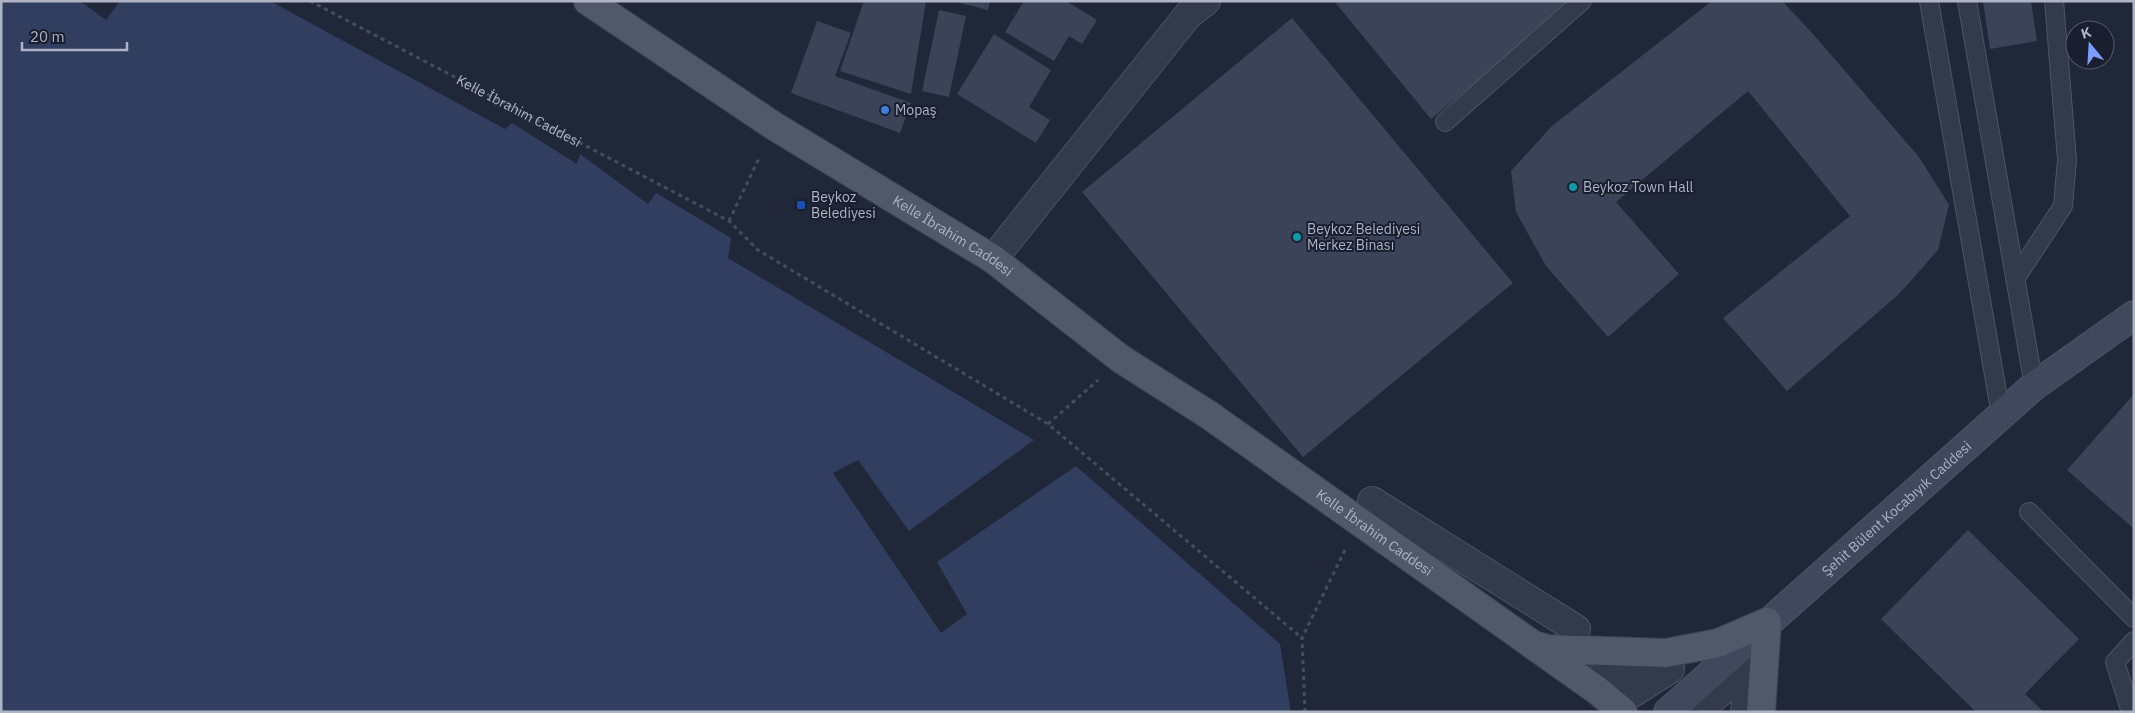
<svg xmlns="http://www.w3.org/2000/svg" width="2135" height="713" viewBox="0 0 2135 713" font-family="'IBM Plex Sans',sans-serif">
	<style>
		.water { fill: #313e5f }
		.building { fill: #3b4359 }
		.lines { fill: none; stroke-linecap: round; stroke-linejoin: round }
		.lane-casing { stroke: #4e5464; stroke-width: 20 }
		.street-casing { stroke: #4e5464; stroke-width: 30 }
		.secondary-casing { stroke: #4e5464; stroke-width: 30 }
		.primary-casing { stroke: #3d4353; stroke-width: 30 }
		.path { stroke: #3f5157; stroke-width: 3; stroke-dasharray: 4 4; stroke-linecap: butt }
		.lane { stroke: #333a49; stroke-width: 18 }
		.street { stroke: #333a49; stroke-width: 28 }
		.secondary { stroke: #41485d; stroke-width: 28 }
		.primary { stroke: #51586a; stroke-width: 28 }
		.shop-dot { fill: #3f7fe0; stroke: #191f2e; stroke-width: 2 }
		.culture-dot { fill: #0f9aa8; stroke: #191f2e; stroke-width: 2 }
		.transit-dot { fill: #1a4fb4; stroke: #191f2e; stroke-width: 2 }
		.labels { text-anchor: middle; dominant-baseline: central; stroke-width: 4; stroke-linejoin: round; paint-order: stroke }
		.poi-label { font-size: 14px; fill: #aeb4c6; stroke: #191f2e; text-anchor: start }
		.street-label { font-size: 14px; fill: #aeb4c6; stroke: #191f2e }
	</style>
	<rect width="100%" height="100%" fill="#202739"/>
	<path class="water" d="M1,1h79l26,19 14,-19h150l235,128 7,-6 65,41 3,-10 68,50 8,-11 75,45 -3,20 306,182 -125,91 -51,-71 -25,13 108,160 26,-19 -30,-52 139,-96 204,178 11,68h-1290z"/>
	<path class="building" d="M864,1h62l-15,93 -71,-23z
		M952,1h38l-2,9z
		M1024,1h42l31,19 -15,24 -13,-8 -15,25 -49,-29z
		M1334,1h241l-144,118z
		M1712,1l71,1 31,33 105,122 30,48 -11,45 -39,44 -112,97 -64,-73 127,-102 -102,-125 -132,111 63,72 -71,63 -62,-71 -30,-54 -5,-41 41,-45z
		M1983,1h48l6,40 -47,8z
		M939,10l27,6 -17,81 -27,-6z
		M1292,18l221,265 -210,174 -221,-265z
		M817,21l34,12 -16,43 76,27 -11,30 -109,-40z
		M994,34l57,36 -22,37 21,13 -14,23 -79,-49z
		M2134,394v135l-67,-59z
		M1968,530l111,109 -54,55 19,18h-68l-95,-93z"/>
	<g class="lines">
		<defs>
			<path id="lane" d="M1929,1l72,414
				M1967,1l67,385
				M1445,122l137,-121
				M2015,279l48,-73 4,-46 -13,-159
				M2029,512l105,106
				M2131,712l-16,-50 19,-21"/>
			<path id="street" d="M993,259l195,-244 18,-14
				M1372,501l204,128
				M1670,669l-44,28 -23,-22z
				M1696,712l54,-44 -5,44"/>
			<g id="secondary">
				<path id="s2" d="M1668,712l366,-326 100,-71"/>
			</g>
			<g id="primary">
				<path id="s3" d="M588,1l186,125 219,133 128,100 88,56 389,276 25,21"/>
				<path d="M1537,646l11,3 118,4 52,-10 49,-21 -6,90"/>
			</g>
		</defs>
		<use href="#lane" class="lane-casing"/>
		<use href="#street" class="street-casing"/>
		<use href="#secondary" class="secondary-casing"/>
		<use href="#primary" class="primary-casing"/>
		<g class="path">
			<path id="s1" d="M310,1l419,220 29,29 290,174 254,214"/>
			<path d="M729,221l31,-65"/>
			<path d="M1048,424l50,-44"/>
			<path d="M1305,712l-3,-74 43,-88"/>
		</g>
		<use href="#lane" class="lane"/>
		<use href="#street" class="street"/>
		<use href="#secondary" class="secondary"/>
		<use href="#primary" class="primary"/>
	</g>
	<circle class="shop-dot" cx="885" cy="110" r="5"/>
	<g class="culture-dot">
		<circle cx="1573" cy="187" r="5"/>
		<circle cx="1297" cy="237" r="5"/>
	</g>
	<rect class="transit-dot" x="796" y="200" width="10" height="10" rx="2.5"/>
	<g class="labels">
		<g class="poi-label">
			<text x="895" y="110">Mopaş</text>
			<text x="1583" y="187">Beykoz Town Hall</text>
			<text x="811" y="197">Beykoz<tspan x="811" dy="16">Belediyesi</tspan></text>
			<text x="1307" y="229">Beykoz Belediyesi<tspan x="1307" dy="16">Merkez Binası</tspan></text>
		</g>
		<g class="street-label">
			<text stroke="none"><textPath href="#s1" startOffset="236">Kelle İbrahim Caddesi</textPath></text>
			<text stroke="none"><textPath href="#s3" startOffset="434">Kelle İbrahim Caddesi</textPath></text>
			<text stroke="none"><textPath href="#s2" startOffset="306">Şehit Bülent Kocabıyık Caddesi</textPath></text>
			<text stroke="none"><textPath href="#s3" startOffset="950">Kelle İbrahim Caddesi</textPath></text>
		</g>
	</g>
	<rect width="2135" height="713" fill="none" stroke="#aeb4c6" stroke-width="5"/>
	<g transform="translate(2090 45) rotate(342)"><circle r="24" fill="#191f2e" stroke="#555b6b"/>
	<path d="M0-4L9 19L0 12L-9 19Z" fill="#7c9dfc"/>
	<text y="-8" font-size="14" font-weight="bold" text-anchor="middle" fill="#aeb4c6">K</text>
	</g>
	<path d="M22 42v8h105v-8" fill="none" stroke="#aeb4c6" stroke-width="2.5"/>
	<text x="30" y="42" font-size="15" fill="#aeb4c6" stroke="#191f2e" stroke-width="4" paint-order="stroke">20 m</text>
</svg>
